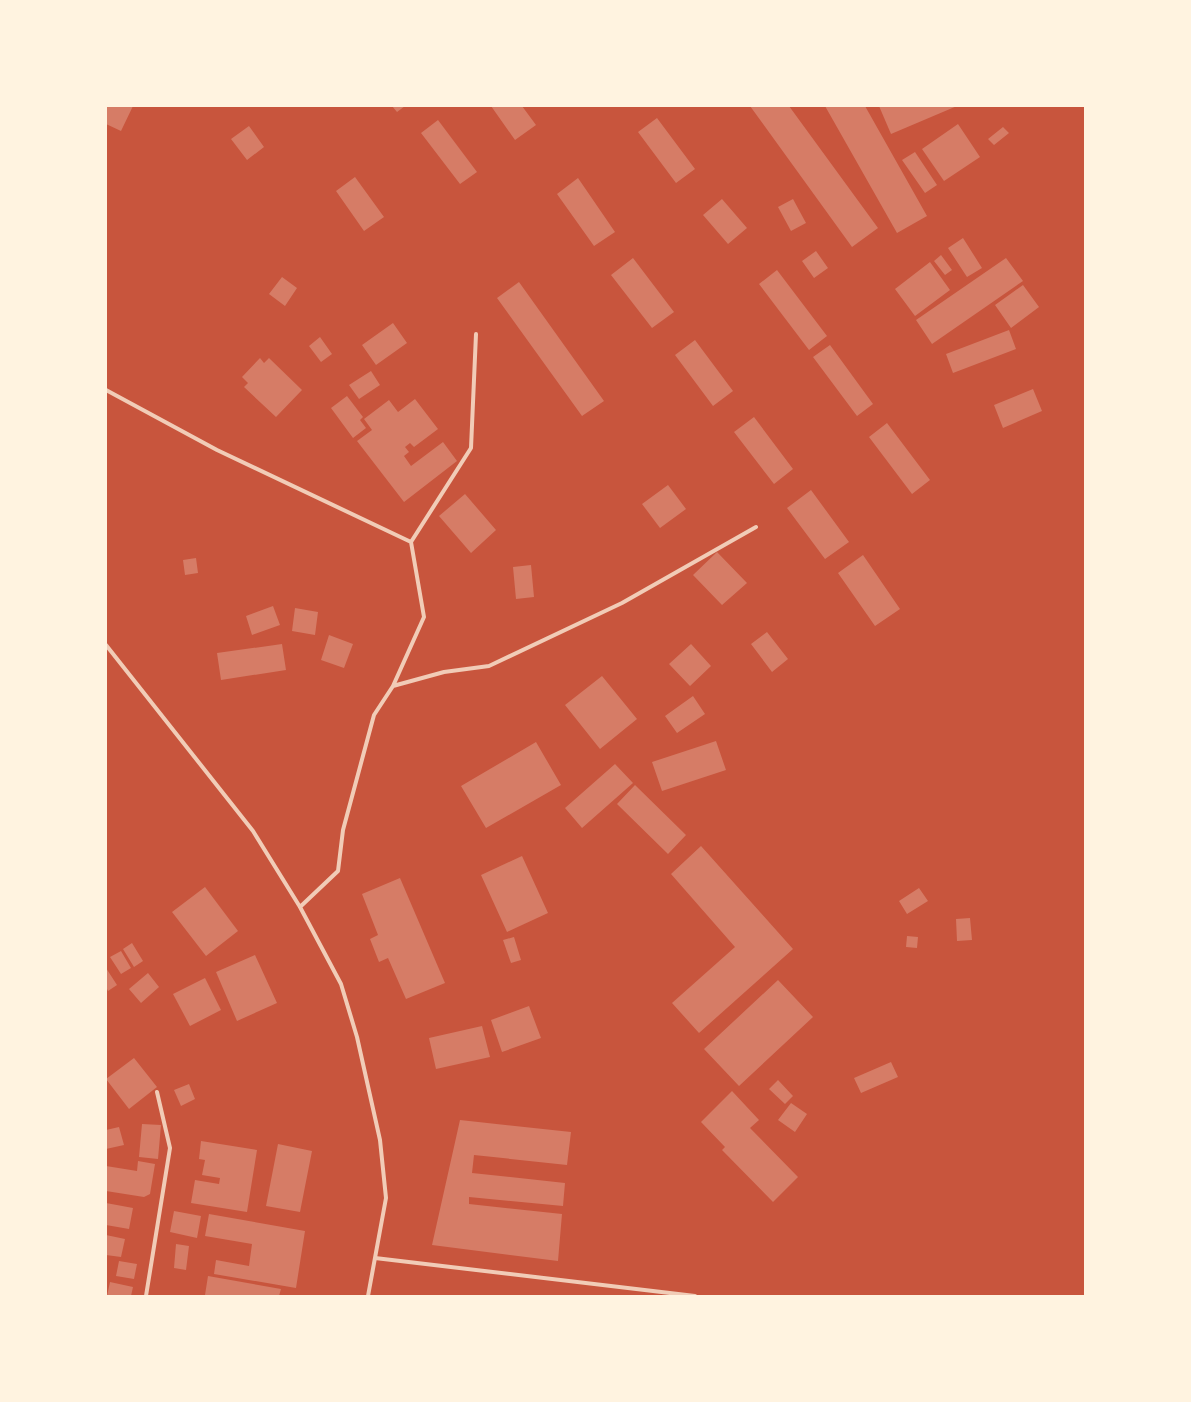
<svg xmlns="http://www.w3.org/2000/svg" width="1191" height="1402" viewBox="0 0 1191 1402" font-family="'Work Sans',sans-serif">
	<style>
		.building { fill: #d67c66 }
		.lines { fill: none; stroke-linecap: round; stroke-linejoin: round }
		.minor { stroke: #f1ccb7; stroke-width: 4 }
	</style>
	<rect width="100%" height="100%" fill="#c8553d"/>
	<path class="building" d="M106,106h27l-12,25 -15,-7z
		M392,106h13l-8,6z
		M491,106h31l14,19 -21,15z
		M750,106h39l89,122 -26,19z
		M825,106h40l62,110 -30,17z
		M879,106h78l-66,28z
		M657,118l38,51 -19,14 -38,-51z
		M438,120l39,52 -17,12 -39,-51z
		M958,124l22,33 -36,24 -22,-32z
		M249,126l15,21 -17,13 -16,-21z
		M1003,127l6,6 -15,12 -6,-6z
		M915,152l22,33 -12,8 -23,-33z
		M355,177l29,40 -20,14 -28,-40z
		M578,178l37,54 -21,14 -37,-52z
		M722,199l25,29 -19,16 -25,-29z
		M793,199l13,24 -15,8 -13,-24z
		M963,238l19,30 -15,9 -19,-29z
		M816,251l12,17 -14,10 -12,-17z
		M941,255l11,15 -7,5 -11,-14z
		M633,258l41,54 -22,16 -41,-53z
		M1006,258l17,23 -91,63 -16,-24z
		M930,262l20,28 -35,26 -20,-27z
		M777,270l50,66 -18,14 -50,-66z
		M282,277l15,11 -12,18 -16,-12z
		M519,282l85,119 -22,15 -85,-118z
		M1023,285l16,22 -28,21 -16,-23z
		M393,323l14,20 -31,22 -14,-20z
		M1009,330l7,19 -63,24 -7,-19z
		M320,337l12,17 -11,8 -12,-16z
		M695,340l38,51 -20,15 -38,-51z
		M830,345l43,59 -16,12 -44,-59z
		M260,358l4,5 5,-5 33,32 -26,27 -32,-30 4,-4 -6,-6z
		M371,371l9,14 -21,14 -10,-14z
		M1033,389l9,22 -39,17 -9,-23z
		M347,396l16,21 -3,3 6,8 -13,10 -22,-30z
		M415,399l23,30 -24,18 -4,-4 -5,4 4,5 -5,4 7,10 32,-24 14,19 -53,41 -47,-61 15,-11 -8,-11 25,-19 9,12z
		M754,417l39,52 -19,15 -40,-52z
		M887,423l43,57 -18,14 -43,-57z
		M668,485l18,24 -26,19 -18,-24z
		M811,490l38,52 -24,17 -38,-51z
		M465,494l31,36 -25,23 -32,-37z
		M717,552l30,31 -25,22 -29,-30z
		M863,555l37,54 -25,17 -37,-53z
		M196,558l2,15 -13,2 -2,-15z
		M531,565l3,32 -18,2 -3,-32z
		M273,606l7,19 -28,10 -6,-19z
		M295,608l23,4 -3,23 -23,-4z
		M767,632l21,27 -16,13 -21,-28z
		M329,635l24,9 -9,24 -23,-8z
		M282,644l4,26 -65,10 -4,-27z
		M691,644l20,22 -21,20 -21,-22z
		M602,676l35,43 -37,30 -35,-44z
		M693,696l12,18 -28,19 -12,-17z
		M716,741l10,29 -64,21 -10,-29z
		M536,742l25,43 -75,43 -25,-42z
		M615,764l18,19 -51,45 -17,-20z
		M635,785l51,50 -18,19 -51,-50z
		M701,846l92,103 -94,84 -27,-30 63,-56 -64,-73z
		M522,856l26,57 -41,19 -26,-57z
		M400,878l45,105 -39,16 -18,-41 -9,4 -9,-23 8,-4 -16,-41z
		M205,887l33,44 -32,25 -34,-44z
		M919,888l9,13 -21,13 -8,-13z
		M970,918l2,22 -15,1 -1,-22z
		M907,936l11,1 -1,11 -11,-1z
		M514,937l7,23 -10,3 -8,-23z
		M132,943l11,18 -9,6 -11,-18z
		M121,951l10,17 -10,6 -11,-17z
		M255,955l22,48 -40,18 -21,-49z
		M106,968l11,17 -9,6 -2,-4z
		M148,973l11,14 -18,16 -12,-14z
		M205,978l16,32 -31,16 -17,-32z
		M778,980l35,37 -74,69 -35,-37z
		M529,1006l12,32 -39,14 -11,-32z
		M482,1026l8,31 -54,12 -7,-31z
		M134,1058l23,29 -28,22 -23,-30z
		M891,1062l7,15 -37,16 -7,-15z
		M778,1080l15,16 -8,8 -16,-15z
		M189,1084l6,15 -14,7 -7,-16z
		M732,1091l27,29 -9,8 48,49 -25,25 -51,-52 3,-3 -24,-25z
		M791,1103l16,11 -12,18 -17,-12z
		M460,1120l111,12 -4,33 -93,-10 -2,18 93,10 -2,23 -94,-9v7l93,10 -4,47 -126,-16z
		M142,1124l19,1 -3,34 -19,-2z
		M119,1127l5,18 -18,4v-19z
		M201,1141l56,9 -10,62 -56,-9 4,-23 24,4 1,-6 -18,-3 3,-15 -6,-1z
		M278,1144l34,7 -12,61 -34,-6z
		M138,1161l17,3 -5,30 -6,3 -38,-6v-25l31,5z
		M106,1203l27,5 -4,21 -23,-4z
		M174,1211l27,5 -4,22 -27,-6z
		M209,1214l96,17 -9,57 -82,-14 2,-14 33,6 3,-22 -47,-8z
		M106,1235l19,4 -4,18 -15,-2z
		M176,1244l13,2 -3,24 -12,-2z
		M119,1261l18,3 -3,15 -18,-3z
		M208,1276l73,13 -2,7h-66l-8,-1z
		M110,1282l23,5 -2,9h-24z"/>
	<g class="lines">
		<path class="minor" d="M106,390l111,60 194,92
			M106,645l147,186 47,76 41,77 16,53 23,103 6,58 -18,98
			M393,686l31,-69 -13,-75 60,-94 5,-114
			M300,907l38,-36 5,-41 31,-115 19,-29 51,-14 45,-6 133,-63 134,-76
			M375,1258l320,38
			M146,1296l24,-148 -13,-56"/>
	</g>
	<rect width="1191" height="1402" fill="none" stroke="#fff3e0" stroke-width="214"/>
</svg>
